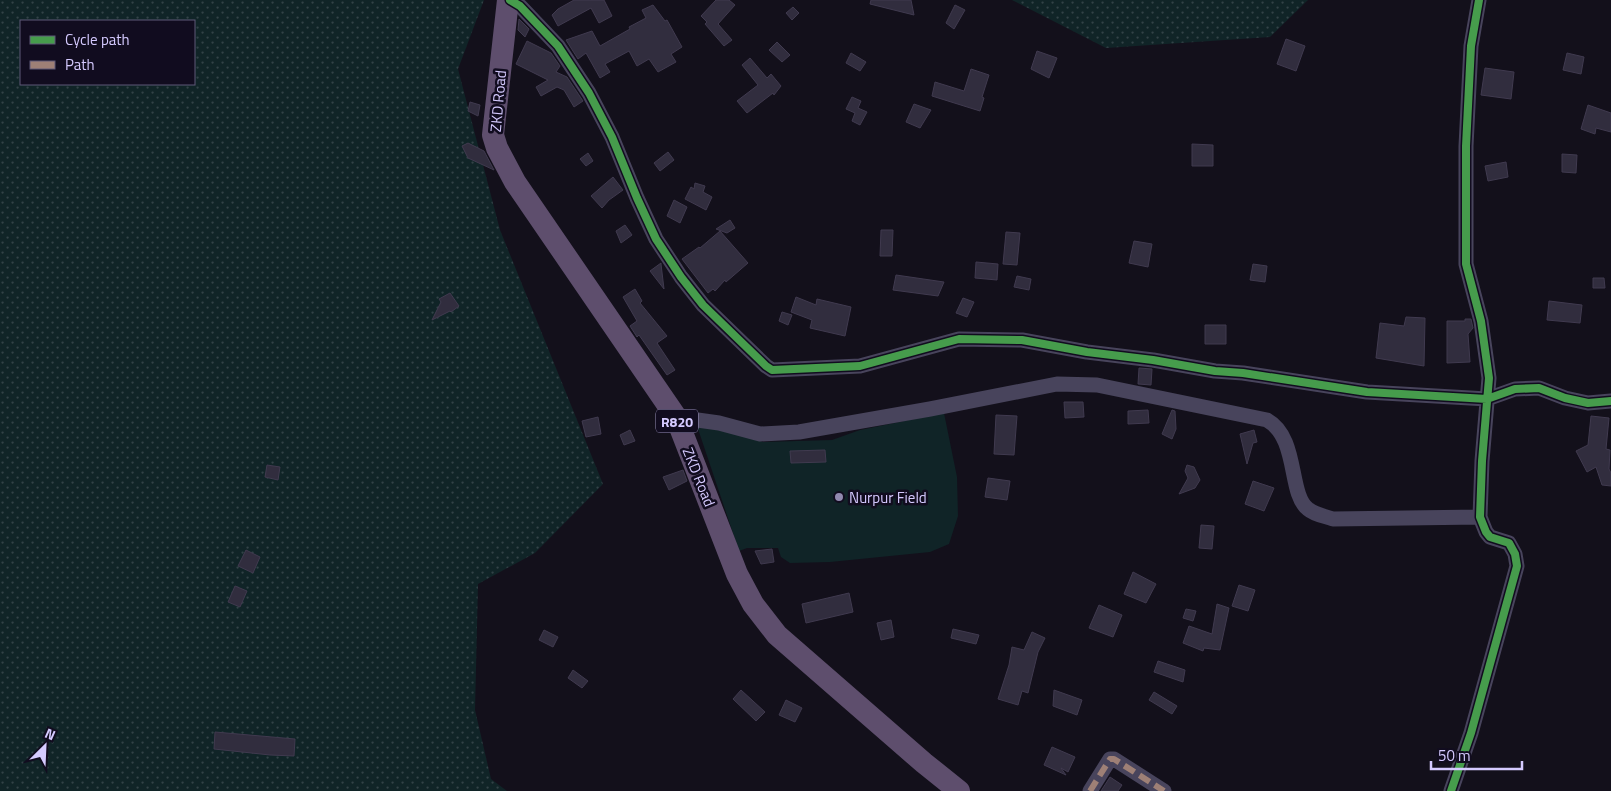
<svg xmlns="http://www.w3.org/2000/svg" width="1611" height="791" viewBox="0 0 1611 791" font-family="'Titillium Web',sans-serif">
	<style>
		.grass { fill: url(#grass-dots); fill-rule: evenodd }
		.pitch { fill: #102427 }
		.building { fill: #312d3e; stroke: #403a4f }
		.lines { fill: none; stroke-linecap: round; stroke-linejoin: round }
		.street { stroke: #48445c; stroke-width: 15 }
		.primary { stroke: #5e4e6d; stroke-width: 22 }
		.quiet { stroke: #9e8076; stroke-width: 6; stroke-dasharray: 12 6; stroke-linecap: butt }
		.cycleway-casing { stroke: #110c1f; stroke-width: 11 }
		.cycleway { stroke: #469c4c; stroke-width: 8 }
		.poi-dot { fill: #9189af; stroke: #110c1f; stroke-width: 2 }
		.labels { text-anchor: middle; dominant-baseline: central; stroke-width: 5; stroke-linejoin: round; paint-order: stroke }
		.shield { fill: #110c1f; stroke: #9a91bc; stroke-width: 1 }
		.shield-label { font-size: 14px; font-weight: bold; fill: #d5caff }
		.street-label { font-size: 15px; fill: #d5caff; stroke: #110c1f }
		.poi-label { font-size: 15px; fill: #d5caff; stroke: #110c1f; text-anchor: start }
	</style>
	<defs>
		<pattern id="grass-dots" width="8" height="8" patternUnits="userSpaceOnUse" patternTransform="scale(1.25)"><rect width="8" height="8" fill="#102427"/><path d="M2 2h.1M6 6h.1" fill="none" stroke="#324247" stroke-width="1.8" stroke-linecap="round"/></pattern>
	</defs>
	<rect width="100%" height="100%" fill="#13101b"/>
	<path class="grass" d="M0,0h484l-26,69 42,161 103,254 -68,69 -57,31 -3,126 16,69 16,12h-507zM21,21h173v63h-173z
		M1012,0h296l-38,37 -164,11z"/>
	<path class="pitch" d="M944,413l13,64 1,39 -9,28 -19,8 -100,10 -40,1 -9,-6 -3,-9h-31l-8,3 -44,-131 68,22 69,-2 28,-10z"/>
	<path class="building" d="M574,0h30l8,16 -13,7 -8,-15 -33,18 -6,-11 6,-6z
		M716,0h13l6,5 -17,19 14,16 -8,6 -19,-22 2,-2 -6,-6z
		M871,0h40l3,15 -44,-11z
		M653,5l12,16 2,-1 15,27 -11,7 5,8 -18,10 -9,-13 -12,7 -8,-15 -24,13 5,8 -10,6 -14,-25 -8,6 -12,-19 26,-9 8,15 30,-17 -1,-2 17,-9 -4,-8z
		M955,5l10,5 -11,19 -8,-6z
		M793,7l6,6 -7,7 -6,-7z
		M519,19l10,10 -4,8 -7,-7z
		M1286,39l19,7 -9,25 -19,-7z
		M527,41l24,12 9,13 -4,6 11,5 16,24 -9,6 -10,-17 -7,-3 -16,9 -5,-9 12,-7 -32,-16z
		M777,42l13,13 -8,7 -13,-12z
		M1037,51l20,7 -8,20 -18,-9z
		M851,53l15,9 -6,9 -14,-8z
		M1567,53l17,4 -3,17 -18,-4z
		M750,58l17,20 4,-4 10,12 -7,9 -1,-2 -26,20 -10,-12 21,-16 -16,-20z
		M1485,68l29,4 -3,27 -30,-4z
		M971,69l18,6 -7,22 2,1 -4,13 -48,-15 3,-14 29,9z
		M852,97l9,4 -3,7 9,4 -7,13 -8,-4 3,-8 -9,-4z
		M470,102l10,3 -2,11 -10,-5z
		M914,104l17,6 -11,18 -14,-6z
		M1588,105l23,8v19l-15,-4 -1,6 -14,-5z
		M468,143l16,8 10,19 -26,-12 -6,-12z
		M1192,144l21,1v21h-21z
		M668,152l6,8 -14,11 -6,-8z
		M588,153l5,8 -7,5 -6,-7z
		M1562,154l15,1 -1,18 -14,-1z
		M1506,162l2,15 -20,4 -3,-15z
		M613,177l10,13 -14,10 -7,8 -11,-12z
		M695,183l10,3 -2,6 9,5 -6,13 -21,-11 6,-12 3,2z
		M674,200l13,7 -7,16 -13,-7z
		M730,220l5,8 -8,5 -11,-4z
		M625,225l7,10 -11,8 -5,-12z
		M881,230h12l-1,26h-12z
		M720,231l28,32 -22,19 -1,-2 -10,11 -2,-2 -5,4 -26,-34 17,-12 1,1z
		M1006,232l14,1 -3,32 -14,-1z
		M1134,241l18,3 -4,23 -19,-4z
		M976,262l22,2 -1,16 -22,-2z
		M661,263v1l3,25 -14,-18z
		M1253,264l14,2 -2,16 -15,-2z
		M896,275l48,7 -6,14 -45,-6z
		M1017,276l14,3 -2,11 -15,-3z
		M1593,278h11l1,10h-12z
		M635,289l7,12 -2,2 27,33 -10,7 18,27 -8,5 -28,-40 -2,2 -7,-11 7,-5 -14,-24z
		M450,293l9,13 -8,6 -1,-1 -18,9 9,-18 -2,-3z
		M796,297l20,8 1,-6 34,8 -6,29 -35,-8 2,-8 -21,-8z
		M963,298l11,4 -7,15 -11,-4z
		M1549,301l33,4 -2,18 -33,-3z
		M782,312l10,3 -4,10 -9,-4z
		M1406,317l19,1 -1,48 -48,-8 4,-35 24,3z
		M1465,319h6l2,9 -5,6 2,28 -23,1v-42h18z
		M1205,325h21v19h-21z
		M1139,368l13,1 -1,16 -13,-1z
		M1064,402h19l1,15 -19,1z
		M1148,410l1,13 -21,1v-13z
		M1172,410l3,1 1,18 -4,10 -10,-5z
		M996,415l21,1 -3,39 -20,-1z
		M1591,416l18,2 -3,31 4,1 -1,19 2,4v13l-9,-1 -6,-18 -9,5 -11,-21 12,-6z
		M598,417l3,17 -15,3 -4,-16z
		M630,430l5,11 -11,4 -4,-10z
		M1254,430l3,12 -4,1 -6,21 -7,-30z
		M825,450l1,12 -35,1 -1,-12z
		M267,465l13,2 -2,13 -13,-3z
		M1187,465l7,2 6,13 -5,8 -16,6 9,-16 -3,-7z
		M683,470l4,11 -18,9 -6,-13z
		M988,478l22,3 -3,19 -22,-3z
		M1253,481l21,7 -10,23 -19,-7z
		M1201,525l13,1 -2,23 -13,-1z
		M772,549l2,13 -13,2 -6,-13z
		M246,550l14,7 -7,16 -15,-7z
		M1133,572l23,12 -10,19 -22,-9z
		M1239,585l16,5 -7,21 -16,-5z
		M235,586l12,5 -7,16 -12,-5z
		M849,593l4,19 -47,11 -4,-19z
		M1217,604l12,4 -9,42 -16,-2 -1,3 -20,-8 6,-17 23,8z
		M1099,605l23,10 -9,22 -24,-9z
		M1186,609l10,2 -3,10 -10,-3z
		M891,620l3,17 -13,3 -4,-17z
		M953,629l26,6 -3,9 -25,-6z
		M544,630l14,7 -5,10 -14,-7z
		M1032,632l13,6 -7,14 -10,41 -6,-2 -4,14 -20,-6 11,-34 3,-18 12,3z
		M1158,661l27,9 -2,12 -29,-10z
		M573,670l15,11 -6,7 -14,-10z
		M741,690l24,22 -9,9 -23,-22z
		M1054,690l28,10 -5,15 -24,-9z
		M1154,692l23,14 -5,8 -23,-14z
		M786,700l16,8 -7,14 -16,-7z
		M215,732l80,7 -1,17 -24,-1 -56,-6z
		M1052,747l23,10 -7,15 -7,-4 5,7 -22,-10z
		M1110,777l12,8 -4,6h-17z"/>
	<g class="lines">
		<path class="street" d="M510,0l10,6 38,40 31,47 23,44 25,61 19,41 25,38 22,28 63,61 6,4 88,-4 99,-27 63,1 65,12 66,8 62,11 28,2 124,19 120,7 28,-10 24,-1 26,10 23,5 23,-2
			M676,417l43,6 41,11 39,-2 131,-23 127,-25 40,1 170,35c32,18 21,74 41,89 7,6 17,7 25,10l147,-2
			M1090,791l20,-32h4l50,32
			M1451,791l20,-58 46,-167 -2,-12 -6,-11 -19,-6 -4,-5 -6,-15 2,-56 7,-83 -8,-57 -15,-57v-118l5,-100 8,-46"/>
		<path class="primary" d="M508,0l-15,135 4,13 18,34 161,235 61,157 16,30 24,31 147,128 35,28"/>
		<path class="quiet" d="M1090,791l20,-32h4l50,32"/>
		<defs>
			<path id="cycleway" d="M510,0l10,6 38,40 31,47 23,44 25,61 19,41 25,38 22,28 63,61 6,4 88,-4 99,-27 63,1 65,12 66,8 62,11 28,2 124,19 120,7 28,-10 24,-1 26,10 23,5 23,-2
				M1451,791l20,-58 46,-167 -2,-12 -6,-11 -19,-6 -4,-5 -6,-15 2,-56 7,-83 -8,-57 -15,-57v-118l5,-100 8,-46"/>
		</defs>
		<use href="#cycleway" class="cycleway-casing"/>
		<use href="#cycleway" class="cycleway"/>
	</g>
	<circle class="poi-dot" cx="839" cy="497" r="5"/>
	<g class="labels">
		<rect class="shield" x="656" y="409.5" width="42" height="23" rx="4"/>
		<g class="shield-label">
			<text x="677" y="421">R820</text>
		</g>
		<g class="street-label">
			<text transform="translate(498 101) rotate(-85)">ZKD Road</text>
			<text transform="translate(699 477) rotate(68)">ZKD Road</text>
		</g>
		<g class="poi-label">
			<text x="849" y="497">Nurpur Field</text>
		</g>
	</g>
	<rect x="20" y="20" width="175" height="65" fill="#110c1f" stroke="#5f5879"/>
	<rect x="30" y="36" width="25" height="8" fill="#469c4c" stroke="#5f5879"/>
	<text x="65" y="45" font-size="15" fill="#d5caff">Cycle path</text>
	<rect x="30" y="61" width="25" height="8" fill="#9e8076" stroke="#5f5879"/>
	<text x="65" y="70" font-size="15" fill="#d5caff">Path</text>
	<g transform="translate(45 746) rotate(24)" stroke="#110c1f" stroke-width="4" paint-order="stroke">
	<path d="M0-4L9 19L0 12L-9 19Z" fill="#d5caff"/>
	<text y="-8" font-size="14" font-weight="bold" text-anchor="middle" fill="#d5caff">N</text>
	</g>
	<path d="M1431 761v8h91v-8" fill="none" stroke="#d5caff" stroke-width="2.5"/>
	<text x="1438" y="761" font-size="15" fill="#d5caff" stroke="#110c1f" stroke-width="4" paint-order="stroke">50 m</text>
</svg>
